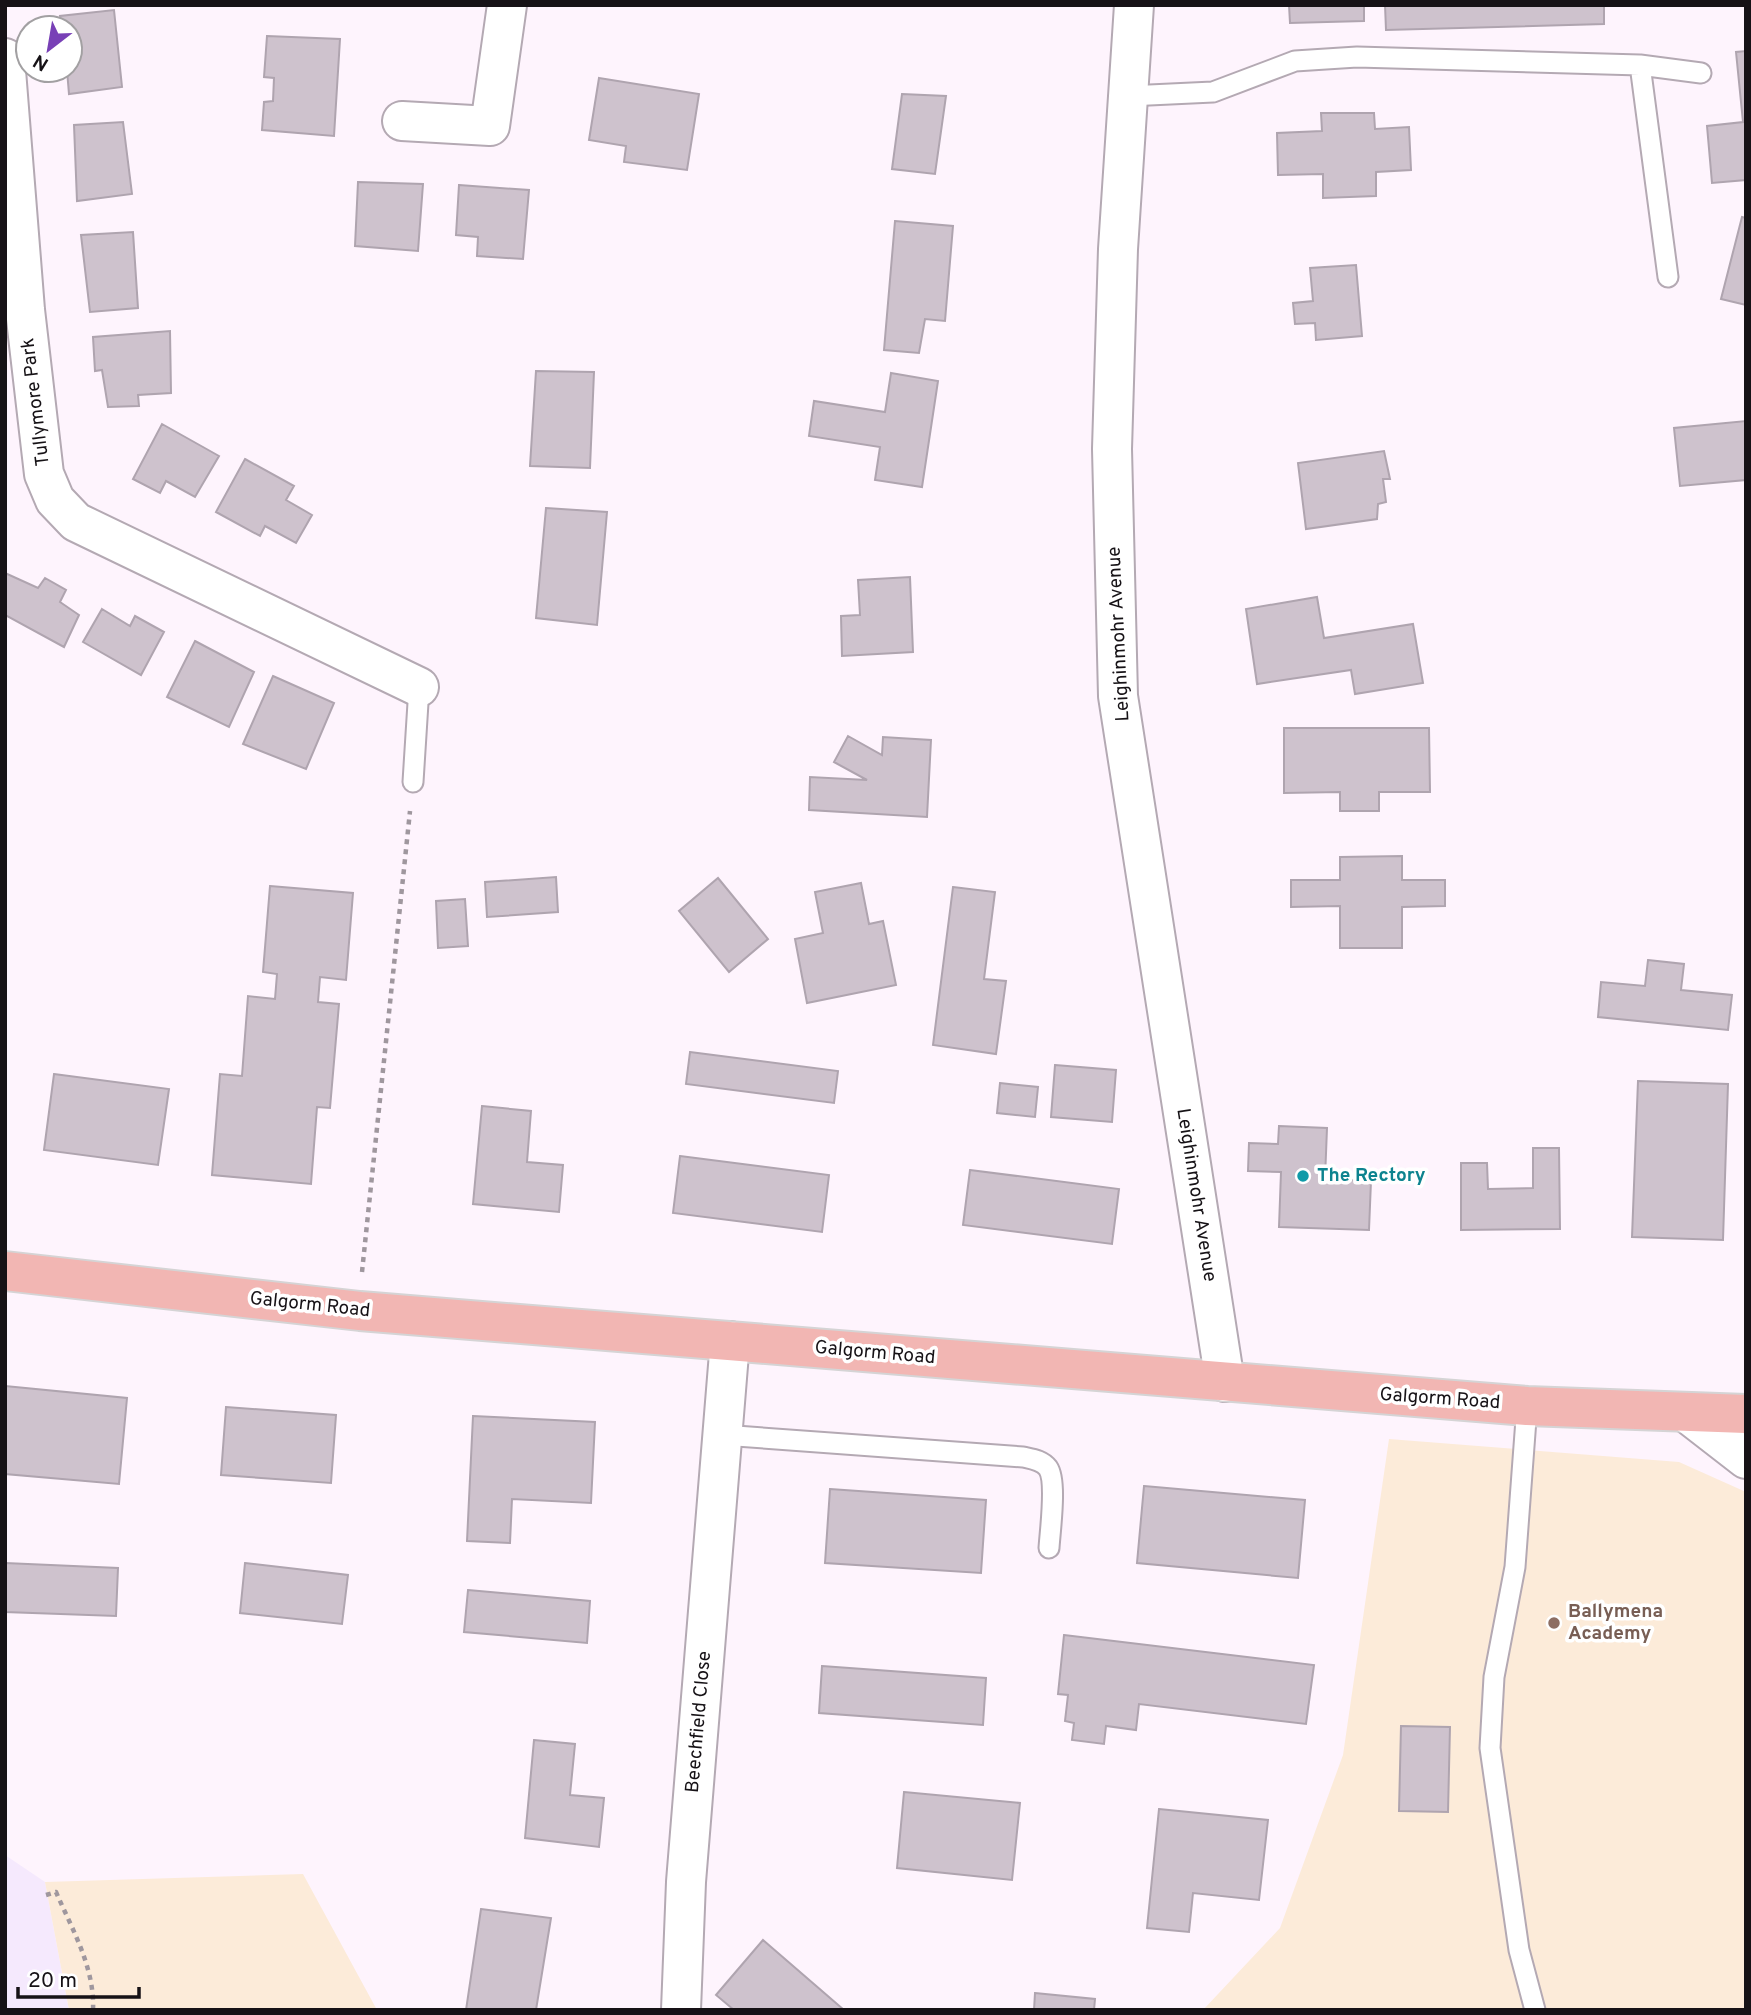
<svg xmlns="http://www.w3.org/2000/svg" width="1751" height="2015" viewBox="0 0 1751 2015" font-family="Overpass,sans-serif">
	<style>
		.industrial { fill: #f5e9fd }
		.education { fill: #fcebd9 }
		.building { fill: #cec2cd; stroke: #afa4af; stroke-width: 2 }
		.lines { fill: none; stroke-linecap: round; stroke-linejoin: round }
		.lane-casing { stroke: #b4a9b3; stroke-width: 23 }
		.street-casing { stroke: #b4a9b3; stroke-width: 42 }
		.secondary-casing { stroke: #b4a9b3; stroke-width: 42 }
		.primary-casing { stroke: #d5d4d5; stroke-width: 42 }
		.path { stroke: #9f979e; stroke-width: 4.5; stroke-dasharray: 5 5; stroke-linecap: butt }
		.lane { stroke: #fff; stroke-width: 19 }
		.street { stroke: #fff; stroke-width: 38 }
		.secondary { stroke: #fff; stroke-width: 38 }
		.primary { stroke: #f2b6b3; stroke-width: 38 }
		.culture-dot { fill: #0f9aa8; stroke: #fff; stroke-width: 2.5 }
		.education-dot { fill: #8d6e63; stroke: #fff; stroke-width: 2.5 }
		.labels { text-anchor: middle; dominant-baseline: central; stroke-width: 7; stroke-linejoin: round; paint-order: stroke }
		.street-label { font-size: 19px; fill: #161216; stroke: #fff }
		.culture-label { font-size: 19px; font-weight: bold; fill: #0d838f; stroke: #fff; text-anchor: start }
		.education-label { font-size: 19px; font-weight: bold; fill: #785e54; stroke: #fff; text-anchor: start }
	</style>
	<rect width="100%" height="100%" fill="#fef4fd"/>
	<path class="industrial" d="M5,1855l40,27 24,128h-64z"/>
	<path class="education" d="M1389,1439l290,23 67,30v518h-543l77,-82 63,-173z
		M303,1874l74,136h-308l-24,-128z"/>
	<path class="building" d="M1289,5h75v16l-74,2z
		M1385,5h219v19l-218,6z
		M114,10l8,77 -53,7 -2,-24h3v-42h-8l-2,-12z
		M267,36l73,3 -6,97 -72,-6 2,-28 9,-1 1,-23 -10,-1z
		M1746,51v129l-34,3 -5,-57 36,-4 -7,-70z
		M599,78l100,16 -12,76 -63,-8 2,-16 -37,-6z
		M902,94l44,2 -11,78 -43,-5z
		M1321,113h53l1,16 34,-2 2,43 -35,2v24l-53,2v-24l-45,1 -1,-42 45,-2z
		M123,122l9,72 -55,7 -3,-76z
		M358,182l65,2 -5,67 -63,-5z
		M459,185l70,5 -6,69 -46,-3 1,-19 -22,-2z
		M1742,217l4,1v87l-25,-6z
		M895,221l58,5 -8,95 -20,-2 -6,34 -35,-3z
		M133,232l5,76 -48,4 -9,-77z
		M1356,265l6,71 -46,4 -1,-17 -20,1 -2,-21 20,-2 -3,-33z
		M170,331l1,62 -33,2 1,11 -31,1 -6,-37 -7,1 -2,-34z
		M536,371l58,1 -4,96 -60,-2z
		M891,373l47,8 -16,106 -47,-7 5,-33 -71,-11 5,-35 71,11z
		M1746,421v59l-66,6 -6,-58z
		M162,424l57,32 -24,41 -29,-16 -6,12 -27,-14z
		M1384,451l6,28h-7l3,23 -8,2 -1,15 -71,10 -8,-66z
		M245,459l49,27 -8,14 26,15 -16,28 -31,-17 -5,10 -44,-24z
		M546,508l61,4 -10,113 -61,-7z
		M5,573l33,15 7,-10 21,12 -6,12 19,13 -15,32 -59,-32z
		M910,577l3,75 -71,4 -1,-40 19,-1 -2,-35z
		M1317,597l7,41 89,-14 10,59 -68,11 -4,-24 -94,14 -11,-75z
		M102,609l28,17 5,-10 29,16 -23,43 -58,-33z
		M195,641l59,31 -25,55 -62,-30z
		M273,676l61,27 -28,66 -63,-25z
		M1284,728h145l1,64h-51v19h-39v-19l-56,1z
		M848,736l34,19 1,-18 48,3 -4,77 -118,-7 1,-33 57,3 -33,-18z
		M1402,856v24h43v26l-43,1v41h-62v-42l-49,1v-27h49v-23z
		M556,877l2,35 -71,5 -2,-35z
		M718,878l50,61 -39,33 -50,-61z
		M861,883l8,41 14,-3 13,64 -89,18 -12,-64 28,-6 -8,-41z
		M270,886l83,7 -7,87 -26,-3 -2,25 21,2 -9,104 -13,-1 -6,77 -99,-9 8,-101 22,2 6,-80 27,3 2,-25 -14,-2z
		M953,887l42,5 -11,87 22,2 -10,73 -63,-9z
		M465,899l3,47 -30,2 -2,-47z
		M1648,960l36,4 -3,26 51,5 -4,35 -130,-13 3,-35 44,4z
		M690,1052l148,19 -4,32 -148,-19z
		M1055,1065l61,5 -4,52 -61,-5z
		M54,1074l115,15 -11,76 -114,-15z
		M1638,1081l90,3 -5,156 -91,-3z
		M1000,1083l38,4 -3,30 -38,-4z
		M482,1106l49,5 -4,51 36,3 -4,47 -86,-8z
		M1279,1126l48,2 -2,51 46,2 -2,49 -90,-3 2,-55 -33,-1 1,-28 29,1z
		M1533,1148h26l1,81 -99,1v-67h26l1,26 45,-1z
		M680,1156l149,19 -7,57 -149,-19z
		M970,1170l149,19 -7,55 -149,-19z
		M5,1386l122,12 -8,86 -114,-10z
		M226,1407l110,8 -5,68 -110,-8z
		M473,1416l122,6 -4,81 -79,-4 -2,44 -43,-2z
		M1144,1486l161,14 -7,78 -161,-15z
		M830,1489l156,11 -5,73 -156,-10z
		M5,1563l113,5 -2,48 -111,-4z
		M245,1563l103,12 -6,49 -102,-11z
		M468,1590l122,11 -3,42 -123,-11z
		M1064,1635l250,30 -8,59 -167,-20 -3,26 -30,-4 -2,18 -32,-4 2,-17 -9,-2 3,-26 -10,-1z
		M822,1666l164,12 -3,47 -164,-12z
		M1401,1726l49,1 -2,85 -49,-1z
		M534,1740l41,4 -5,51 34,3 -5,49 -74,-9z
		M904,1792l116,11 -8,77 -115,-12z
		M1159,1809l109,11 -9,80 -66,-7 -4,39 -42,-4z
		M481,1909l70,9 -15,92h-70z
		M763,1940l81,70h-110l-18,-15z
		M1035,1993l60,6 -1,11h-60z"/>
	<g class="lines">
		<defs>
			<path id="lane" d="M1640,65l28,212
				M1128,96l85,-4 82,-31 62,-4 283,8 61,8
				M413,782l6,-95
				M1527,1406l-12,161 -21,110 -4,71 29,202 16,60
				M722,1435l301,22c9,2 19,3 25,11 9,13 2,63 1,80"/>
			<path id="street" d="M1134,5l-16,244 -6,200 6,247 107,686
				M5,58l20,252 19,164 11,26 21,22 343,165
				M402,121l88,5 17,-121
				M681,2010l5,-128 44,-541"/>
			<path id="secondary" d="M1688,1414l58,45"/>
			<path id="primary" d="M5,1271l355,40 1167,95 219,8"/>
		</defs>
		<use href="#lane" class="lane-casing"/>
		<use href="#street" class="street-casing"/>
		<use href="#secondary" class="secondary-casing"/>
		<use href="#primary" class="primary-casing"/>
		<path class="path" d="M362,1272l48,-461
			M46,1895l10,-3c16,37 39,76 37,118"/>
		<use href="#lane" class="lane"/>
		<use href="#street" class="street"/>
		<use href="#secondary" class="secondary"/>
		<use href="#primary" class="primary"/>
	</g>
	<circle class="culture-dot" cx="1303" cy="1176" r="7"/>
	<circle class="education-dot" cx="1554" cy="1623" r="7"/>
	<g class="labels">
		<g class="street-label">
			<text transform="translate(36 402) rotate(-97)">Tullymore Park</text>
			<text transform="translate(1119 634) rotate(-93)">Leighinmohr Avenue</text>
			<text transform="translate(1196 1195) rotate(81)">Leighinmohr Avenue</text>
			<text transform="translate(310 1305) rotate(6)">Galgorm Road</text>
			<text transform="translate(875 1353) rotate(5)">Galgorm Road</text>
			<text transform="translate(1440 1399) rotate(4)">Galgorm Road</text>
			<text transform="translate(699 1722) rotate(-85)">Beechfield Close</text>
		</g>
		<g class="culture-label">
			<text x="1317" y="1176">The Rectory</text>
		</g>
		<g class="education-label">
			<text x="1568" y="1612">Ballymena<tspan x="1568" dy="22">Academy</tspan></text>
		</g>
	</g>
	<rect width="1751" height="2015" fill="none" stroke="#161216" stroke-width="14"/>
	<g transform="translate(49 49) rotate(211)"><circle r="33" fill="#ffffff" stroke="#a2a0a2" stroke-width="2"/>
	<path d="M0-5L12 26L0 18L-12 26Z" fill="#7840b6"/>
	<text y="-10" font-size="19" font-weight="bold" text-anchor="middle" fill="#161216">N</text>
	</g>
	<path d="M18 1987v10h121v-10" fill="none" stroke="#161216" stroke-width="3.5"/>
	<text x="28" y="1987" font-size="21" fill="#161216" stroke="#ffffff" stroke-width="5" paint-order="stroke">20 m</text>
</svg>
